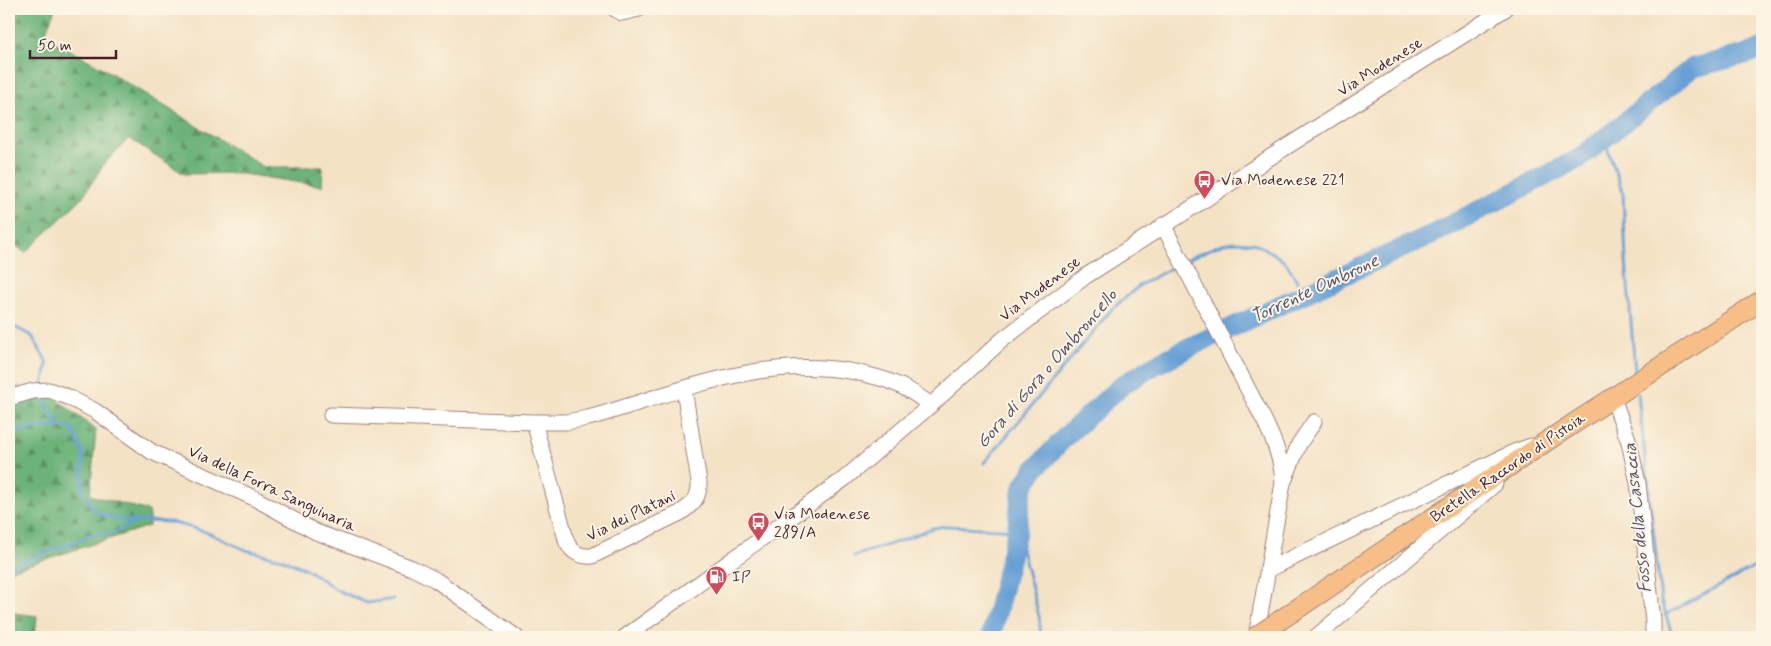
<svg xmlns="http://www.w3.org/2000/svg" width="1771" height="646" viewBox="0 0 1771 646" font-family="Mynerve,sans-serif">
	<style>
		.forest { fill: url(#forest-firs); stroke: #5b6952 }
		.water { fill: url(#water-ripples); stroke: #586080 }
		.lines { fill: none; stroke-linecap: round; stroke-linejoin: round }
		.stream { stroke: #67a0d5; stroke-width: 3 }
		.river { stroke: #67a0d5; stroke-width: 20 }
		.minor-casing { stroke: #9f8078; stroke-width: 17 }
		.major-casing { stroke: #9f8078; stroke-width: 21 }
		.minor { stroke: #fff; stroke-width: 15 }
		.major { stroke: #f7be88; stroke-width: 19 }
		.major-bridge-casing { stroke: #9f8078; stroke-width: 21; stroke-linecap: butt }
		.major-bridge { stroke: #f7be88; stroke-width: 19 }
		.labels { text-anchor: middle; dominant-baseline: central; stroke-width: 4; stroke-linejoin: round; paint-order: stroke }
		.street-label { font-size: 16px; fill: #4a1f2b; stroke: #fcf5e5 }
		.poi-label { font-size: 16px; fill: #4a1f2b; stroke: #fcf5e5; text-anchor: start }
		.water-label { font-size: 18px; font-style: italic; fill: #56536f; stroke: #fcf5e5 }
	</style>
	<defs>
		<pattern id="forest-firs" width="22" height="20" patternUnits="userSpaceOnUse" patternTransform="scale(1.25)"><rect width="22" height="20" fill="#6cb37a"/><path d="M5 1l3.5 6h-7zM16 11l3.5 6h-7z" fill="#5b9164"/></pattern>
		<pattern id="water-ripples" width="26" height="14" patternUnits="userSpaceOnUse" patternTransform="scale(1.25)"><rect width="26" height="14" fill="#67a0d5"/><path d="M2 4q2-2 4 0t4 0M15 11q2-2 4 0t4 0" fill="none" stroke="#5782ad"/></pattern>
	</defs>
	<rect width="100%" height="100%" fill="#fcf5e5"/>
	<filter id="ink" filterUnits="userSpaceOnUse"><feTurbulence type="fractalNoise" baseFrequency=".02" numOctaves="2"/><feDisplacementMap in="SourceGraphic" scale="10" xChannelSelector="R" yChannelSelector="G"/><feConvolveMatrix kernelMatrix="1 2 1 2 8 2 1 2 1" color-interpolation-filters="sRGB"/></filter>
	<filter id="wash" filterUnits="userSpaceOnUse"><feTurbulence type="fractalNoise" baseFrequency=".0096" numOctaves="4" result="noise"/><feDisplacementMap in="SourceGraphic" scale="20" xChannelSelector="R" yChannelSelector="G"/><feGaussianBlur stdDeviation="1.12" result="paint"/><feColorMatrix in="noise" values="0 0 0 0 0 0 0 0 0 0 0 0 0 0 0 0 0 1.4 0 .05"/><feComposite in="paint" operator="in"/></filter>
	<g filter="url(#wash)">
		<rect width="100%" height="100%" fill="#f4e2c5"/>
		<path class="forest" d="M18,9h37l-11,27 57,31 163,100h59l-1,19 -86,-13 -52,1 -55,-36 -25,26 -23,35 -56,54 -16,-13v-226z
			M9,385l42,10 45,35 -6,65 59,16v15l-140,45z
			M9,612l28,4 -2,21h-26z"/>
		<path class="water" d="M1762,38v21l-70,9z"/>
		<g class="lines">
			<path class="stream" d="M1604,139l19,54 3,67 9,112
				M1185,260l37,-16 12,-2 20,1 19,10 13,10 19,31
				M9,324l23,12 13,23 2,6 -4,20
				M1638,394l23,206 12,37
				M42,396l17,30
				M9,433l25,-5 25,-2 13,2c4,8 6,17 11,24l-1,40 14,20 22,8 52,2 23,6 13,4 40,18 36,9 26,11 29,20 30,13 27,-4
				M984,463l128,-154 28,-24 37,-20
				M854,556l40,-13 39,-15 14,-2 70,4 22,86 2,21
				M9,567l85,-33c8,0 16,1 24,-3 6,-3 11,-8 18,-9
				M1665,615l97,-52"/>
			<path class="river" d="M991,637l26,-107 4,-35 3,-10 10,-15 33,-35 54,-49 34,-21 37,-19 247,-115 141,-73 112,-90 70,-18"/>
		</g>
	</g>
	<g filter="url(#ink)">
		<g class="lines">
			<defs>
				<path id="minor" d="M615,9l7,4 17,-4
					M1163,225l103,199c9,19 16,37 17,59l-27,154
					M9,398l24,-7 16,-1 19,7 27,14 57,41 102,46 62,34 96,36 24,12 80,57
					M1613,398l16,44 9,41 15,138v16
					M331,415l203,7h32l22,-4c89,-25 172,-64 267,-46 12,3 25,5 36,10 15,5 27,14 40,23
					M534,422l33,121c6,10 13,14 25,13l88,-43c12,-8 20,-15 19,-31l-15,-93
					M1284,481l15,-37 15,-22
					M1267,570l247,-118 17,-6
					M625,637l219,-158 87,-74 71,-65 84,-64 208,-134 211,-133
					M1316,637l179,-153"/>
				<path id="major" d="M1282,619l265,-178 215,-141"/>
			</defs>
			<use href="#minor" class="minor-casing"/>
			<use href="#major" class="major-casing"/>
			<use href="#minor" class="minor"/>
			<use href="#major" class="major"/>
			<defs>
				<path id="major-bridge" d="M1255,637l27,-18"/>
			</defs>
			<use href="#major-bridge" class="major-bridge-casing"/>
			<use href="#major-bridge" class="major-bridge"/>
		</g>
	</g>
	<defs>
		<symbol id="bus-pin" viewBox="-11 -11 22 30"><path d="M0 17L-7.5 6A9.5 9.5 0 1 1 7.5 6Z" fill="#d1495b" stroke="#fcf5e5"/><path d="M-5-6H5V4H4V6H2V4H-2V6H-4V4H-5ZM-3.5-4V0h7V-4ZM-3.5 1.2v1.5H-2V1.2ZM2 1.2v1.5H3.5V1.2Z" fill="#fff"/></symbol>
		<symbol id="fuel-pin" viewBox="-11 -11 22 30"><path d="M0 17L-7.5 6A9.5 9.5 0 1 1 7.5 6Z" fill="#d1495b" stroke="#fcf5e5"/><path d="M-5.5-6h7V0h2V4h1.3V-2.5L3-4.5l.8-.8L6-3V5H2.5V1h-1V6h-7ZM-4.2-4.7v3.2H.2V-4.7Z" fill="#fff"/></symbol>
	</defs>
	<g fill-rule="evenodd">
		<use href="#bus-pin" x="1192" y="168" width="25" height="34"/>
		<use href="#bus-pin" x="746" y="510" width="25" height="34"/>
		<use href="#fuel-pin" x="704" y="564" width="25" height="34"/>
	</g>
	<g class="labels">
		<g class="street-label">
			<text transform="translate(1380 67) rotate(-32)">Via Modenese</text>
			<text transform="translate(1040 289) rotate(-37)">Via Modenese</text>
			<text transform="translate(1508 468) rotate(-34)">Bretella Raccordo di Pistoia</text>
			<text transform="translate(272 489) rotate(25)">Via della Forra Sanguinaria</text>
			<text transform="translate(631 516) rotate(-26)">Via dei Platani</text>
		</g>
		<g class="poi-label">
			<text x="1221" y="180">Via Modenese 221</text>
			<text x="774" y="514">Via Modenese<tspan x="774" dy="18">289/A</tspan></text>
			<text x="732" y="577">IP</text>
		</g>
		<g class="water-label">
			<text transform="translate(1315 289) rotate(-25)">Torrente Ombrone</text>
			<text transform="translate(1047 369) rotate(-49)">Gora di Gora o Ombroncello</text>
			<text transform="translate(1638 518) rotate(-96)">Fosso della Casaccia</text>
		</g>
	</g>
	<rect width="1771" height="646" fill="none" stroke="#fcf5e5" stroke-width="30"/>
	<path d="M30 50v8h86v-8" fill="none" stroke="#4a1f2b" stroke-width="2.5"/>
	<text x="38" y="50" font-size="15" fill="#4a1f2b" stroke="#fcf5e5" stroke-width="4" paint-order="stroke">50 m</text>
</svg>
